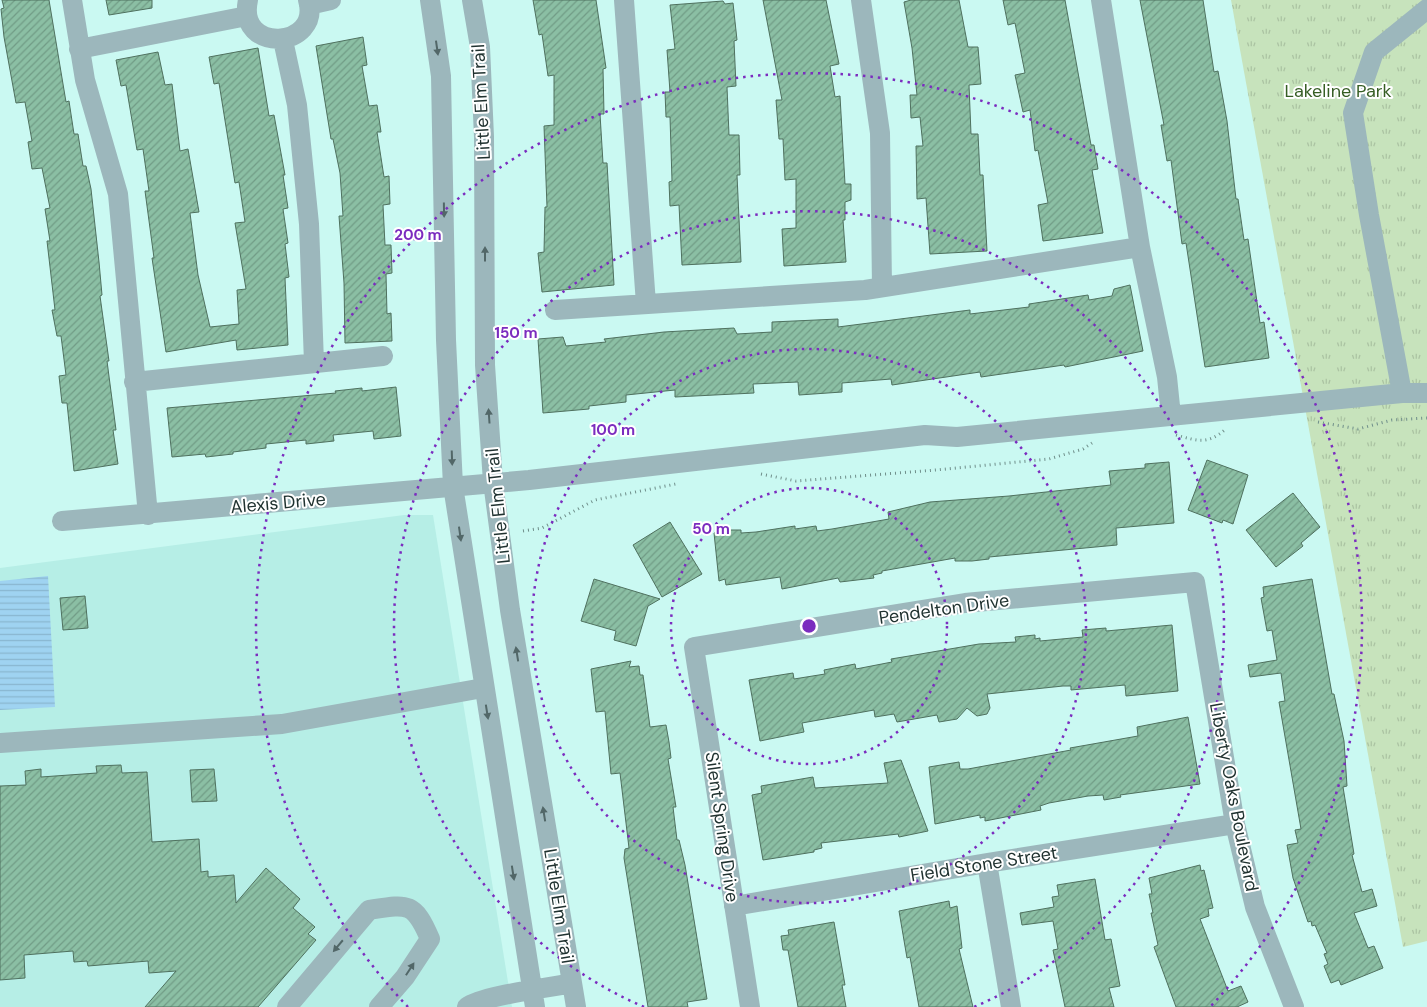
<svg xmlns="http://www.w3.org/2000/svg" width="1427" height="1007" viewBox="0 0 1427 1007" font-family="'DM Sans',sans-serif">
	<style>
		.built { fill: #b6eee6 }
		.park { fill: url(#park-tufts) }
		.water { fill: url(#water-rules) }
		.building { fill: url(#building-hatch); stroke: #4f715f }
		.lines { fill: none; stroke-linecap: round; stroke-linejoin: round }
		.path { stroke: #6f8e8a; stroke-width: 3; stroke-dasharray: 1 4; stroke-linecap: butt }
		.minor { stroke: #9cb7bc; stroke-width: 20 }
		.oneway { fill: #526768 }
		.ring { fill: none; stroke: #7b2cbf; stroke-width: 2.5; stroke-dasharray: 2.5 5 }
		.labels { text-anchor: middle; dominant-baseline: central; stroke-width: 4; stroke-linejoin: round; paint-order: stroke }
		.park-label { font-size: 18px; fill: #365e24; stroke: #fff }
		.street-label { font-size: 18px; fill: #203230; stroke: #fff }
		.centre { fill: #7b2cbf; stroke: #fff; stroke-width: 2.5 }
		.ring-label { font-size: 15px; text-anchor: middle; font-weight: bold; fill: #7b2cbf; stroke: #fff; stroke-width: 4; stroke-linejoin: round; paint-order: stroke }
	</style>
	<defs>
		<pattern id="park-tufts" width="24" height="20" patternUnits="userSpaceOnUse" patternTransform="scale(1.25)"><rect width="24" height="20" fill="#c7e3bc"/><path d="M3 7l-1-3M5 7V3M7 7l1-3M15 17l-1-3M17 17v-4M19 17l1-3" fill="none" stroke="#abc3a2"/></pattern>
		<pattern id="water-rules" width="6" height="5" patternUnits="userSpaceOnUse" patternTransform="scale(1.25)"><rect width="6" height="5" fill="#9fd3f1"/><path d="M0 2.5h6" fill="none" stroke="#89b6cf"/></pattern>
		<pattern id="building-hatch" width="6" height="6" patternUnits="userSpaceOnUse" patternTransform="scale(1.25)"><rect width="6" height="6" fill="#8bbfa4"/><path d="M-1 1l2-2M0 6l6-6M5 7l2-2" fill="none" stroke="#719c86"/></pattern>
	</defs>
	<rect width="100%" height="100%" fill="#caf9f2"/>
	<path class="built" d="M404,515h29l79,492h-512v-439z"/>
	<path class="park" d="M1231,0h196v941l-24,6z"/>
	<path class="water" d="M48,576l7,131 -55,3v-129z"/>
	<path class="building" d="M2,0h47l17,102 3,-1 5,33h4l5,32h3l5,23 8,73 3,33 -2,1 9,65h-2l9,69h-3l5,34 -44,7 -7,-68h-5l-3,-27 7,-1 -5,-39h-4l-5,-26h3l-8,-69h3l-5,-32 5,-1 -8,-40 -10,1 -4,-27 4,-1 -7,-39 -9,1 -12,-66 -3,-28 3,-1z
		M106,0h46v8l-43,7z
		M533,0h63l10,68 -3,1 1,45h-4l3,49h4l7,122 -72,7 -4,-39 6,-1 1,-45h2l-3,-81 10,-1v-50l-6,1 -6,-42 -3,1z
		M763,0h63l13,64 -9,2 5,31 5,-1 5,88h6v16l-6,2v18h-2l3,42 -62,4 -2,-37 14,-1v-49l-11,1 -2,-41h-4l-3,-39h6z
		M911,0h48l9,47h10l3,37 -12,1 2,49h7l2,41h3l4,76 -57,3 -4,-56 -9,1 -1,-53h7l-3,-29 -9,1 -1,-23h7l-5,-47 -8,-46z
		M1003,0h62l26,145h3l4,24 -6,1 11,63 -60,8 -5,-36 10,-2 -10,-53 -3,1 -5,-41 -7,2 -8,-37 10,-2 -10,-50 -7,2z
		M1140,0h63l11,72 4,-1 9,50 9,78h2l6,41 4,-1 12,84 4,-1 5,36 -64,9 -19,-124 -4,1 -11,-84 -4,1 -6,-36h3z
		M723,1l2,3 8,-1 4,37 -3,1 2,45 -9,1 2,48h10l1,40h-3l4,87 -59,3 -3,-60 -9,1 -1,-24 3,-1 -2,-64h-4l-1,-25h5l-3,-42 8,-1 -5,-44z
		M363,37l4,28 -5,1 7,40 8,-1 4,27h-4l7,45 5,-1 1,28 -7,1 2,40h6l1,28 -6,1 1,40 4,-1 1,28 -47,2 -1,-60 -5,-67h4l-3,-43 -7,-34h-2l-15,-93z
		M258,48l11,68 5,-1 11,60h-2l5,33 -5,1 5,34 -3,1 4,33 -4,1 3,67 -51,5 -1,-10 -70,12 -14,-94h2l-9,-67h4l-6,-42 -6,1 -11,-65 -5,1 -5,-26 42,-8 7,33 7,-1 8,67 8,-2 11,63 -9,1 8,62 12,52 29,-3 -2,-34 9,-1 -11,-66 10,-1 -6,-40 -4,1 -16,-100 -5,1 -5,-27z
		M1130,285l13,66 -78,16 -1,-2 -83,12 -1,-5 -88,13 -1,-6 -49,4v9l-43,3 -1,-13 -45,2 1,9 -79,4v-7l-49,5v7l-37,4v3l-46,4 -5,-74 25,-2 3,9 40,-4 -2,-3 60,-7 70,-4 3,6 35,-2v-10l66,-3v8l132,-17v4l59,-7v-3l59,-9 1,5 23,-4 2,-7z
		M396,387l5,49 -27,3 -1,-8 -40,4 1,6 -28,3v-4l-40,4v4l-33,4v2l-27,3 -1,-3 -33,3 -5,-49 169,-15 -1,-2 27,-3v3z
		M1207,460l41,15 -15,49 -10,-4 -1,3 -34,-13z
		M1169,462l5,61 -58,5 1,17 -128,12v2l-17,2h-17v-3l-73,13v2l-9,2 1,3 -34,4 -2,-4 -56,11 -2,-12 -54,8 -1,-6 -6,2 -5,-48 16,-3h11v3l15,-1 39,-6v3l21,-3 1,5 15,-2 57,-10 -1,-7 42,-10 79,-6 102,-11 -2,-14 36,-3v-4z
		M1293,493l27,34 -19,16 2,3 -27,21 -30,-37z
		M670,522l32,52 -40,23 -29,-52z
		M594,579l66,20 -12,7 -12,40 -22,-6 2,-9 -35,-10z
		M1312,579l20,115h2l10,47 3,45 -4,1 11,67 -2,1 10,37 10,-3 5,17 -23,7 14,35 6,-2 9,22 -42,17 -2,-5 -8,3 -7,-17 4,-2 -4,-10 3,-1 -12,-28 -3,1 -1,-5 -3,1 -15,-44 -6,-33 11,-2 -3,-13 6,-1 -22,-127 6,-1 -4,-28 -31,4 -2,-12 29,-5 -5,-30 -5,1 -6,-33 3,-1 -1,-10z
		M85,596l3,32 -25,2 -3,-32z
		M1172,625l6,66 -52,5 -1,-11 -54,5v-4h-8l-76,8 3,14 -3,6 -10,2 -10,-8 -10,11 -18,3 -2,-7 -40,7 -3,-8 -19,3 -1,-7 -72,13 2,9 -44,9 -11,-61 44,-7 1,6 31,-5 -1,-4 31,-6 1,5 36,-7 -1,-3 18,-3 70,-12 37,-2 -1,-5 20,-2v4l5,-1v3l43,-4 -1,-7 24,-2v3z
		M631,661l-2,6 10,-1 1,9h3l7,52 16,-2 3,17 2,16 -3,1 8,48h-3l4,33h2l6,25 22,134 -20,3 1,5h-40l-24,-149 1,-9 4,-1 -9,-75 -9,1 -6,-63 -9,1 -5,-43z
		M1188,717l12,67 -80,11 1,2 -17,3 -1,-5 -15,1 -39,7 -9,3 1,4 -56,11v-4l-5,1v-3l-45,9 -6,-57 30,-5 1,7h8l103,-19 -1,-2 68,-12 -1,-9z
		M901,760l27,71 -29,6 -1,-3 -77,9 1,5 -8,2v2l-51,8 -11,-65 10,-2 -1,-7 52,-9 2,11 73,-5 -4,-20z
		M121,765l1,8 25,-1 5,70 47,-3 2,33 7,-1v6l26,-2 2,28 30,-35 34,31 -7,9 22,19 -7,7 8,6 -58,67h-113l31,-36 -27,2 -1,-12 -60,5 -1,-5 -13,1 -1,-11 -49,4 1,23 -25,2v-194l26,-1 -1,-14 16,-2v8l56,-4 -1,-7z
		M214,769l3,32 -25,1 -2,-32z
		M1200,865l1,6 3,-1 9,38 -5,1 1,7 -9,3 28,72 13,-5 7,16 -11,5h-61l-22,-60 4,-2 -7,-32h2l-4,-19h3l-3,-16z
		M1095,879l10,61 6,-1 9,47 -11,2 5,19h-49l-12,-57 5,-1 -5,-28 -31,4 -2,-12 34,-6 -2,-10 7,-1 -2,-11z
		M949,901l1,7 7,-2 5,42 -3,1 14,58h-54l-9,-50 -3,1 -8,-47z
		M834,922l11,63h-3l4,22h-48l-10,-57h-5l-2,-14 8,-1 -1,-5z"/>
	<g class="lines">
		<path class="path" d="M1318,422l40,7 34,-9 35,-2
			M1176,435c22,6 31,10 50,-6
			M761,474l35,7 140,-11 113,-11 34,-10 9,-6
			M523,531l19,-3 53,-28 81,-16"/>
		<path class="minor" d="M72,0l13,80 33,114 30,321
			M248,0c-12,54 74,49 60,0
			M430,0l11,76 5,264 7,146 82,521
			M472,0l8,47 4,90 1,228 8,117 17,128 66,397
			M624,0l22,304
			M861,0l19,133 2,154
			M1101,0l39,247 27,130 4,39
			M309,5l22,-5
			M283,40l14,65 12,119 5,139
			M79,49l168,-33
			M555,310l310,-20 275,-43
			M134,382l249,-26
			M1402,393l-33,-178 -16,-102 21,-61 53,-43
			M62,521l467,-41 396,-45 32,2 445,-44h25
			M0,743l282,-19 201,-36
			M987,863l24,144
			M734,906l253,-43 248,-39
			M287,1007l82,-97c38,-6 45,-9 61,29l-25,38 -26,30
			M467,1007c16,-12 82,-19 105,-24
			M750,1007l-56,-360 271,-44 230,-21 40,242 20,83 39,100"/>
	</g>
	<defs><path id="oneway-solid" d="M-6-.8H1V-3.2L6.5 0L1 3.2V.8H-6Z" transform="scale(1.25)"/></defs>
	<g class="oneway">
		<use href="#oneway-solid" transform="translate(437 48) rotate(82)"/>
		<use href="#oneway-solid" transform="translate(444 210) rotate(89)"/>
		<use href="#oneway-solid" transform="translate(485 254) rotate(-90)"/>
		<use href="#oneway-solid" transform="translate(489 416) rotate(-94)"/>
		<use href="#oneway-solid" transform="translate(452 458) rotate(88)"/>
		<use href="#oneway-solid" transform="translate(460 534) rotate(82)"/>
		<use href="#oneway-solid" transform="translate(517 654) rotate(-99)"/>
		<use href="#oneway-solid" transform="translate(487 712) rotate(81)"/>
		<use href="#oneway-solid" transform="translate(544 814) rotate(-99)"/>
		<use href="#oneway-solid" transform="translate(513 873) rotate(81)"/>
		<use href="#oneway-solid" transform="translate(338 946) rotate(130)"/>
		<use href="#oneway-solid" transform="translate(410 969) rotate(-57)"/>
	</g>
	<g class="ring">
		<circle cx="809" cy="626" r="138"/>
		<circle cx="809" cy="626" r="277"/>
		<path d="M644 1007A415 415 0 1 1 974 1007"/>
		<path d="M408 1007A553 553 0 1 1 1210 1007"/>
	</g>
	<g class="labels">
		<g class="park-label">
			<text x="1338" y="91">Lakeline Park</text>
		</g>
		<g class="street-label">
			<text transform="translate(481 102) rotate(-93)">Little Elm Trail</text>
			<text transform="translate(278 503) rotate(-5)">Alexis Drive</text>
			<text transform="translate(498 506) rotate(-96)">Little Elm Trail</text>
			<text transform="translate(944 609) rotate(-8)">Pendelton Drive</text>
			<text transform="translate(1234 797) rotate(79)">Liberty Oaks Boulevard</text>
			<text transform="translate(722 827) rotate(82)">Silent Spring Drive</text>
			<text transform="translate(984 864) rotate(-9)">Field Stone Street</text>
			<text transform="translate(559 906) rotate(81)">Little Elm Trail</text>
		</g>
	</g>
	<circle cx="809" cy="626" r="8" class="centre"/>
	<g class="ring-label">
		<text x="418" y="240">200 m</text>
		<text x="516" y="338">150 m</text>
		<text x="613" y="435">100 m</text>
		<text x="711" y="534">50 m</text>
	</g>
</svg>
